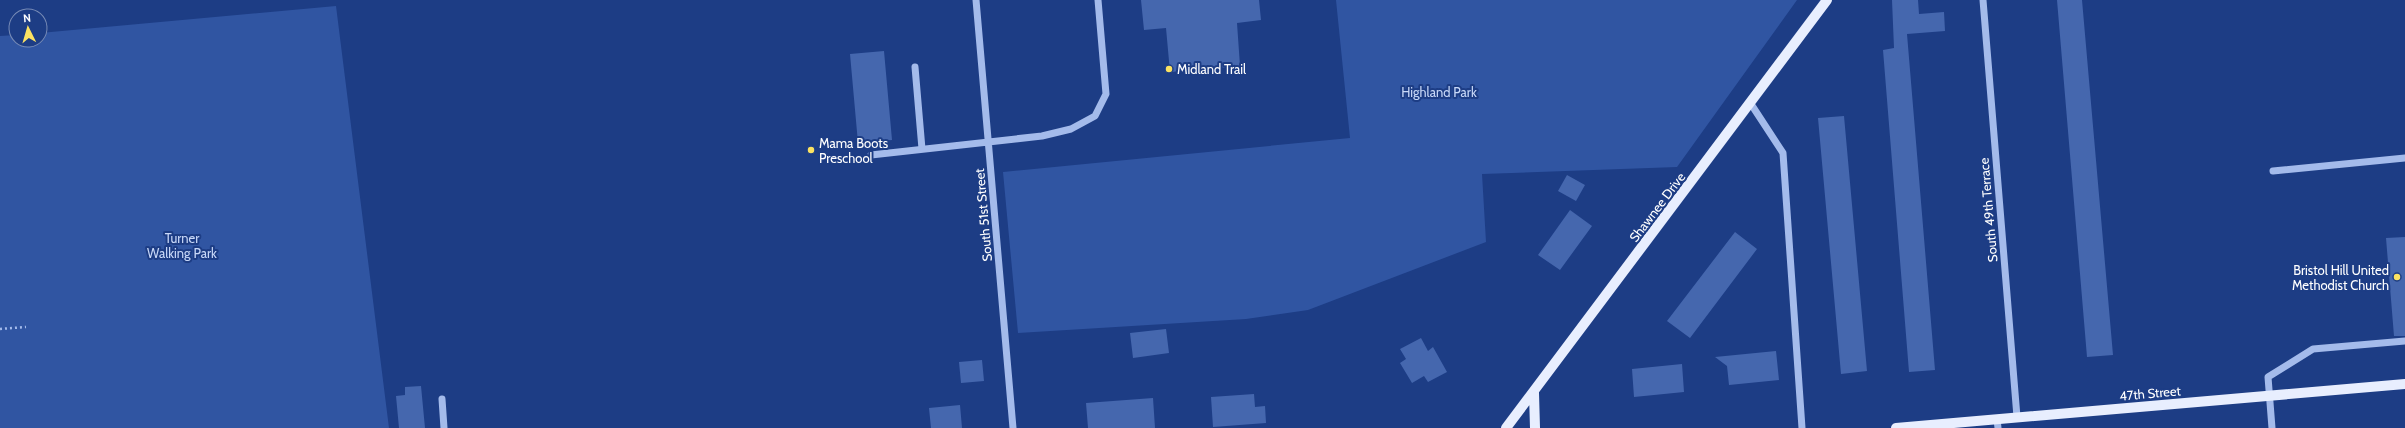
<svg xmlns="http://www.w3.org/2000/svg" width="2405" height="428" viewBox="0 0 2405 428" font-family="Cabin,sans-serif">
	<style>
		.green { fill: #3055a2 }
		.building { fill: #4567ae }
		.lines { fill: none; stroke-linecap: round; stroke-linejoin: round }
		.path { stroke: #a4bbeb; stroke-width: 2.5; stroke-dasharray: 2 3; stroke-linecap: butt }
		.minor { stroke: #a4bbeb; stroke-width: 7 }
		.major { stroke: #e8eefe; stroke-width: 10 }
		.poi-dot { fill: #fbe262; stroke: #1d3d85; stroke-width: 1.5 }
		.labels { text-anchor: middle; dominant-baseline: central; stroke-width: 4; stroke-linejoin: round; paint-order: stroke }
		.poi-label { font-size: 13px; fill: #fff; stroke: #1d3d85; text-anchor: start }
		.park-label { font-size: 13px; fill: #c8d8f8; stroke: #1d3d85 }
		.street-label { font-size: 13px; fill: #fff; stroke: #1d3d85 }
	</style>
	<rect width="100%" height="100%" fill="#1d3d85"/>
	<path class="green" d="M1336,0h461l-120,167 -195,7 4,68 -178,68 -62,9 -228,14 -15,-161 347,-34z
		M336,6l53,422h-389v-392l16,-1v5h24v-7z"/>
	<path class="building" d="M1141,0h118l2,20 -24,3 3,43 -70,6 -4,-44 -22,2z
		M1892,0h26l1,14 25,-2 1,19 -38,3 28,336 -26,2 -26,-322 11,-2z
		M2057,0h25l31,355 -26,2z
		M884,51l8,89 -34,3 -8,-89z
		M1844,116l23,255 -26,3 -23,-256z
		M1567,175l18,10 -9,16 -18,-10z
		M1570,210l22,16 -32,44 -22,-15z
		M1735,232l22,17 -67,89 -23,-17z
		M2405,237v99h-11l-8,-98z
		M1166,329l3,24 -36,5 -3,-25z
		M1421,338l7,13 5,-4 14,25 -19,10 -4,-6 -12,7 -12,-20 6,-4 -6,-10z
		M1776,351l3,29 -50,5 -2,-19 -12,-9z
		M982,360l2,21 -23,2 -2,-21z
		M1682,364l2,28 -50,5 -2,-28z
		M421,386l4,42h-26l-3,-32 9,-1v-8z
		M1254,394l1,13 10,-1 1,17 -53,4 -2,-30z
		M1153,398l2,30h-67l-2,-25z
		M960,405l2,23h-31l-2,-20z"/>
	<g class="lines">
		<path class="path" d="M0,329l26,-2"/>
		<path class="minor" d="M976,0l37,428
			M1983,0l34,417
			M915,67l7,82
			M1751,104l32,49 19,275
			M871,155l171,-19 29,-7 24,-13 11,-22 -8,-94
			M2273,171l132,-13
			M442,399l2,29
			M1997,419l1,9
			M2272,428l-4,-51 45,-28 92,-8"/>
		<path class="major" d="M1534,393l1,35
			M1506,428l321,-428
			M1896,428l509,-44"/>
	</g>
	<g class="poi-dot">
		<circle cx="1169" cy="69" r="4"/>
		<circle cx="811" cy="150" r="4"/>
		<circle cx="2397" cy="277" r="4"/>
	</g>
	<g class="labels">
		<g class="poi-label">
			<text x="1177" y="69">Midland Trail</text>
			<text x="819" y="143">Mama Boots<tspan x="819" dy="15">Preschool</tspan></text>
			<text x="2389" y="270" text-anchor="end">Bristol Hill United<tspan x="2389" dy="15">Methodist Church</tspan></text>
		</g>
		<g class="park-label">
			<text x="1439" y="92">Highland Park</text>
			<text x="182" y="238">Turner<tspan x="182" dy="15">Walking Park</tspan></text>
		</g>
		<g class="street-label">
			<text transform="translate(1657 207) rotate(-53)">Shawnee Drive</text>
			<text transform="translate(1988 210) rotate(-95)">South 49th Terrace</text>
			<text transform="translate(983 215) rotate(-95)">South 51st Street</text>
			<text transform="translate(2150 393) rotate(-5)">47th Street</text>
		</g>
	</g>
	<g transform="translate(28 28) rotate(355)"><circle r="19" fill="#1d3d85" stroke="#778bb6"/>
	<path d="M0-3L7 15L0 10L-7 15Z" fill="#fbe262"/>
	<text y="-6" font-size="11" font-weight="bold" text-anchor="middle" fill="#ffffff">N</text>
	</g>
</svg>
